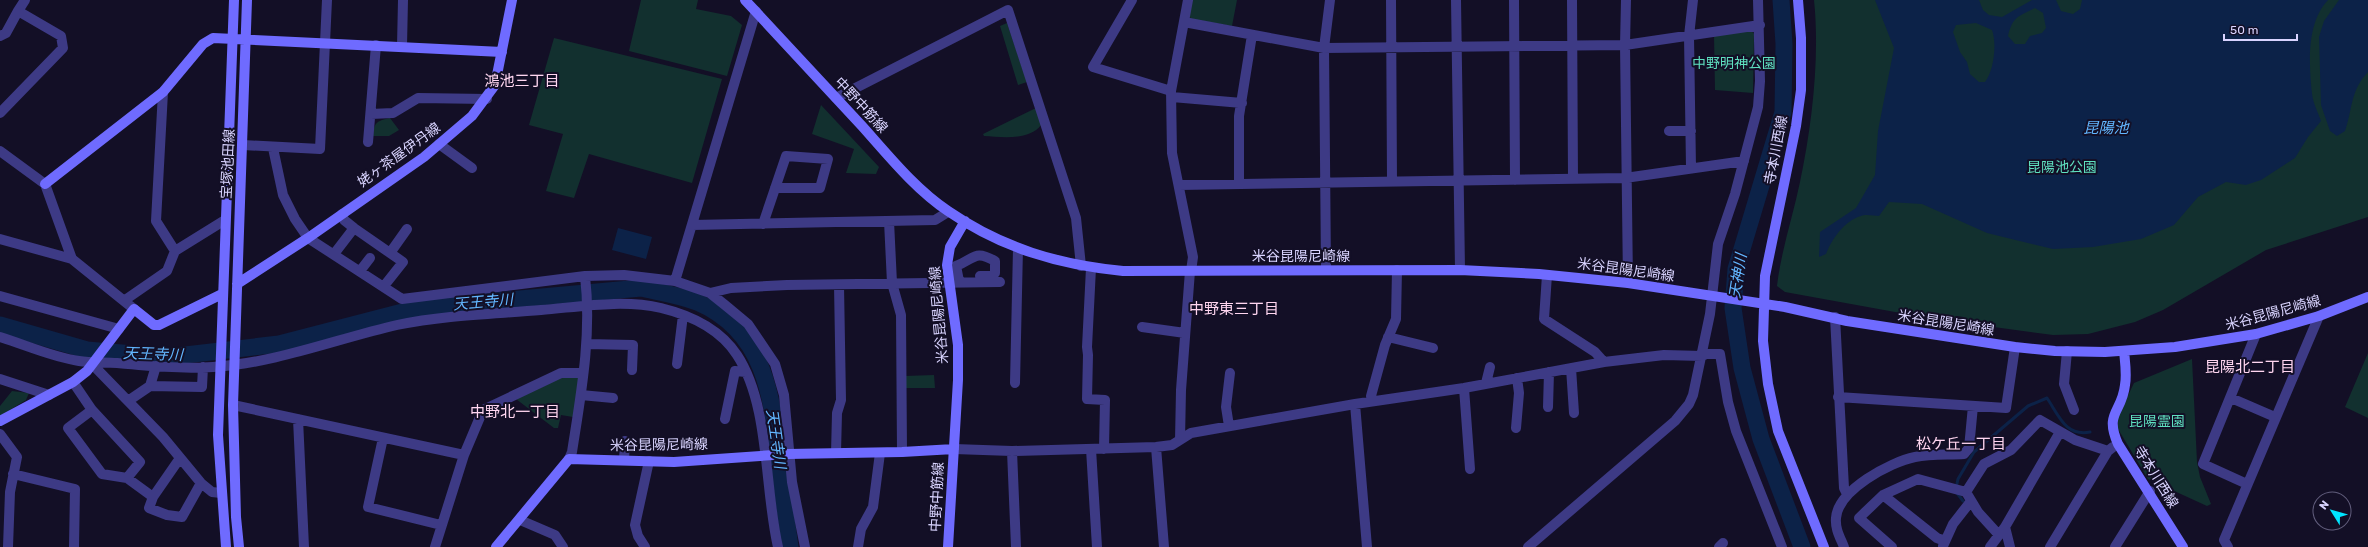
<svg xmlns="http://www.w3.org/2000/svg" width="2368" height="547" viewBox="0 0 2368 547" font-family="Rubik,'Noto Sans JP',sans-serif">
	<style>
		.green { fill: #12302f }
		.water { fill: #0c2248; fill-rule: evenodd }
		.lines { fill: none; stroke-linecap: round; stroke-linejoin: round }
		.stream { stroke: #0c2248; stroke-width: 3 }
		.river { stroke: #0c2248; stroke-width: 17 }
		.street { stroke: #3d3a85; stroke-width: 10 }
		.secondary { stroke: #6f6bff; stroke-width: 10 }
		.labels { text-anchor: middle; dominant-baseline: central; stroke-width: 4; stroke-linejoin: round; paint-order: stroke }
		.park-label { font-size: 14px; fill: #5fe0c0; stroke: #130f26 }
		.street-label { font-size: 14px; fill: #d9d4ff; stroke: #130f26 }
		.neighbourhood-label { font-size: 15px; fill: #ffd6f0; stroke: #130f26 }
		.water-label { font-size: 15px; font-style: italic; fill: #62b6ff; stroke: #130f26 }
	</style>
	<rect width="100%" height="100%" fill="#130f26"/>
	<path class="green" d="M641,0h57l-2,9 35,7 11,9 -15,51 -98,-25z
		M1192,0h45l-5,26 -41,-7 -2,-4z
		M1814,0h554v217l-102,33 -103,60 -28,12 -47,12 -35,1 -125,-17 -143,-26 -8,-6c4,-35 16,-70 23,-104 12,-57 20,-125 14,-182z
		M1007,23l20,59 -9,3 -18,-59z
		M1750,29l4,5 -1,59 -38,-3 -1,-55z
		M554,38l168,41 -30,104 -103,-29 -15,44 -28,-7 17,-57 -34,-9z
		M821,105l58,62 -3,7 -30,-1 8,-24 -42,-15z
		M1036,108l5,17c-12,16 -40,12 -57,11l-1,-2z
		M390,118l9,12 -10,6h-16c1,-14 4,-15 17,-18z
		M2368,353v65l-23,-11z
		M2192,359l5,103 3,15 11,27 -4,2 -59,-27 -30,-50v-13l16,-33z
		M581,374l-8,43 -12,-2 -3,13h-4l-38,-29 49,-24z
		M934,375l1,13h-30v-12z
		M12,391l17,2 -3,7 -26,16v-10z"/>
	<path class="water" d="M1875,0h104l4,10 6,5 13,2 30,-17h24l5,11 12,3 7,-5 2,-9h246c-22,23 -19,65 -16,94 1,9 6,18 9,27l-13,16 -13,21 -34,22 -15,5 -20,-3 -28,15 -24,28 -33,14 -48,8 -40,2 -66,-16 -65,-29 -33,-2 -10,14c-5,0 -13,-2 -18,0 -17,5 -29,23 -35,38l-7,3 1,-25 36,-24 19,-33 3,-44 16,-83zM2035,8l8,5 3,15 -4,5 -12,3 -5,8h-10l-7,-8c5,-20 10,-19 27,-28zM1976,23l16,7c5,13 2,41 -7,52h-6l-9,-8 -3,-12 -7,-10 -7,-20 3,-7z
		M2339,0h29v72c-18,19 -15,36 -23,59l-8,5 -7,-5 -9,-26 -2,-68 5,-16z
		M618,228l34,9 -6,22 -34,-9z"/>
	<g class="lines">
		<path class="stream" d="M1956,488l2,-9 16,-27 54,-46 19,-8c12,18 19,39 43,34
			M1957,493l6,8"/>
		<path class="river" d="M1781,0l3,44 -1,68 -47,157 -3,39 9,60 19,71 41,108
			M0,325l87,25 81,7 111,-13 139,-36 223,-20c18,4 38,7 56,14 68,29 75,94 82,158 3,29 7,58 11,87"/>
		<path class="street" d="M1132,0l-39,67 78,24
			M1188,0l-17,91 1,62 21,104 -2,14
			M1391,0l1,181
			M1456,0l4,270
			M1514,0l1,180
			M1572,0l1,179
			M1626,0l-1,45 135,-20
			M1184,22l140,26 301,-3 3,238
			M0,36l6,-3 12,-22
			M402,46l1,-46
			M163,92l-7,129 19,30
			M1172,97l70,6
			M836,98l172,-88 68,208 5,48
			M0,113l63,-65 -2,-12 -43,-25 7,-11
			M371,114l22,-1 25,-15 69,1
			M1669,131h22
			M368,142l8,-97
			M439,144l33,24
			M243,145l77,4 7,-149
			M273,148l10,47 12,24 13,19 94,61 183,-23 39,-1 51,6 35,12 15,12 23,19 27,40 9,31 8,87 13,65
			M0,151l45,33 27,75
			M1691,168l-2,-132 4,-36
			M1239,183v-67l13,-81
			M1179,185l446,-7 119,-17
			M342,214l2,6 10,8
			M889,221l3,62 9,32 1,137
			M763,224l23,-68 42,3 -8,29h-45
			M692,225l243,-5 13,-8
			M0,239l72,20 62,50
			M390,253l17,-24
			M334,254l20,-26 49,34 -19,24
			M1091,268l-4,79 1,8 -1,44 18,1 -1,49
			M1326,269l-2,-221 6,-48
			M360,271l10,-13
			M1547,275l-3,44 51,33 9,10
			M675,281l81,-270
			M959,281l-3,-15c19,-7 18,-17 39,-5v12l-3,3h-12
			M710,293l21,-5 56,-3 213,-3
			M0,296l119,33
			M125,300l42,-29 8,-20 50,-31
			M1835,317l9,171 3,6
			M1142,327l43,6
			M0,337c26,8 52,20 79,24 12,2 26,1 38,2 32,3 64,6 96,4 63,-4 123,-28 184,-42 47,-10 96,-11 144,-15 38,-3 81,-11 120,-2 29,7 59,21 76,47 33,50 27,132 41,192
			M1388,337l45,11
			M587,344l46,1 -1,25
			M2067,351l-3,33 10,26
			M92,364l71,73 38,46 11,9 9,1
			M677,364l6,-49
			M1571,368l3,45
			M0,379l49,16
			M73,382l19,28 48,52 -13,16
			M1015,383l3,-135
			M1486,383l4,-16
			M150,386l6,-20
			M1464,388l6,81
			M581,395l32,3
			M1838,397l168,11 9,-61
			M2231,398l44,19
			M128,401l22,-15 52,1 1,-20
			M1373,401l-2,-5 14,-51 11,-26 1,-49
			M1355,404l12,143
			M233,405l231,50
			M1548,407l1,-35
			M92,410l-24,18 34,46 25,4 26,19
			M298,419l6,128
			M725,419l10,-48 11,1
			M1229,426l-3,-19 4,-34
			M1516,428l3,-35 -2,-15
			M0,434l17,23 -7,35 -2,55
			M383,438l-15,69 73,18
			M1180,440l1,-50 9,-119
			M1156,447l8,100
			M954,449l58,2 144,-4 16,-2 19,-12 164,-29 109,-16 140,-26 60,-7 38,1 4,-2h14l8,48 8,29 46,116
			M1091,449l6,98
			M1012,451l4,96
			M836,453l1,-40 4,-13 -2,-115
			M180,458l-27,39 -4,11 18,7 15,2 19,-34
			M569,459l3,-7c9,-58 20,-117 13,-176
			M624,460l1,-19
			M13,474l62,15 -1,58
			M2247,484l-44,-20 53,-130
			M1966,492l18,-28 27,-14 29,-30 35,20 33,11
			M1883,495l54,43 8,3
			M520,520l35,15 8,12
			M2005,527l5,20
			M1943,546l10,-22 18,-23
			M435,547l29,-92 19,-45 78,-37h22
			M645,547l-7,-11 -3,-11 14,-64
			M858,547l3,-18 12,-22 7,-54
			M1528,547l147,-126 14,-17 4,-9 17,-81 8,-70 17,-50 23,-87 2,-26 -2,-81
			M1719,547l4,-4
			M1844,547c-4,-10 -9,-18 -8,-29 2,-28 54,-56 79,-61 16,-3 33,-2 49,-3l5,-6 4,-42
			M1892,547l-33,-29 24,-23 35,-16 48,13 12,20 20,22
			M1990,547l15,-20 55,-95
			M2050,547l58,-96 5,-4
			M2115,547l35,-56
			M2228,547l-4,-7 95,-224"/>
		<path class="secondary" d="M745,0c39,42 78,84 117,126 26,29 53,63 86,85 54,37 111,54 175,60l337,-1 79,4 89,9 157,24 62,14 168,26 40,4 50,1 70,-5 81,-13 63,-18 49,-19
			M1798,0l3,38v52l-5,36 -31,150 -2,65 5,43 10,47 46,116
			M45,184l118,-92 40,-48 10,-6 289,14
			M237,284l71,-46 116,-81 48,-41 23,-31 17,-85
			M2124,351c1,11 3,23 1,34 -3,28 -21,27 -7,59l65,103
			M0,421l73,-39 14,-11 47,-62 20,16h5l63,-31
			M226,547l-8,-112 16,-435
			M239,547l-3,-30 -3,-112 14,-405
			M496,547l73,-88 105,3 114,-8 114,-2 52,-3
			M948,547l10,-167v-35l-11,-80 3,-18 15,-26"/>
	</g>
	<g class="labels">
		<g class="park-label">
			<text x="1734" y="63">中野明神公園</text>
			<text x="2062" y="167">昆陽池公園</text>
			<text x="2157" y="421">昆陽霊園</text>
		</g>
		<g class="street-label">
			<text transform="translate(861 105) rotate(47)">中野中筋線</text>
			<text transform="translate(1776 150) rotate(-79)">寺本川西線</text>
			<text transform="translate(399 155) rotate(-36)">姥ヶ茶屋伊丹線</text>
			<text transform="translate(228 164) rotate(-87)">宝塚池田線</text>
			<text x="1301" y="256">米谷昆陽尼崎線</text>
			<text transform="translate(1626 270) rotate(8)">米谷昆陽尼崎線</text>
			<text transform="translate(2273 313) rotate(-15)">米谷昆陽尼崎線</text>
			<text transform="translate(939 315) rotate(-95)">米谷昆陽尼崎線</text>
			<text transform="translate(1946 323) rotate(9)">米谷昆陽尼崎線</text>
			<text transform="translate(659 445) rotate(-1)">米谷昆陽尼崎線</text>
			<text transform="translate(2156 477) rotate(58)">寺本川西線</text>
			<text transform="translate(937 497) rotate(-87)">中野中筋線</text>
		</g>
		<g class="neighbourhood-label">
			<text x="522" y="81">鴻池三丁目</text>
			<text x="1234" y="309">中野東三丁目</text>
			<text x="2250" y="367">昆陽北二丁目</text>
			<text x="515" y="412">中野北一丁目</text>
			<text x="1961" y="444">松ケ丘一丁目</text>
		</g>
		<g class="water-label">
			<text x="2106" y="128">昆陽池</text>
			<text transform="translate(1738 276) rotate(-81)">天神川</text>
			<text transform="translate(483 302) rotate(-5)">天王寺川</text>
			<text transform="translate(153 354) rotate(2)">天王寺川</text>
			<text transform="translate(776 439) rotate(82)">天王寺川</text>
		</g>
	</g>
	<g transform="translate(2332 511) rotate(307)"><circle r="19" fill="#130f26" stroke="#625e7d"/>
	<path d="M0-3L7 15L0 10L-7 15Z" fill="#00e5ff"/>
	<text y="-6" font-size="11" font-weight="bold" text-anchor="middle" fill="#d9d4ff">N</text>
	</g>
	<path d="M2224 34v6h73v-6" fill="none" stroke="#d9d4ff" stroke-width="2"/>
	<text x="2230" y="34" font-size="12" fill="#d9d4ff" stroke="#130f26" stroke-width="3" paint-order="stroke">50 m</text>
</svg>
